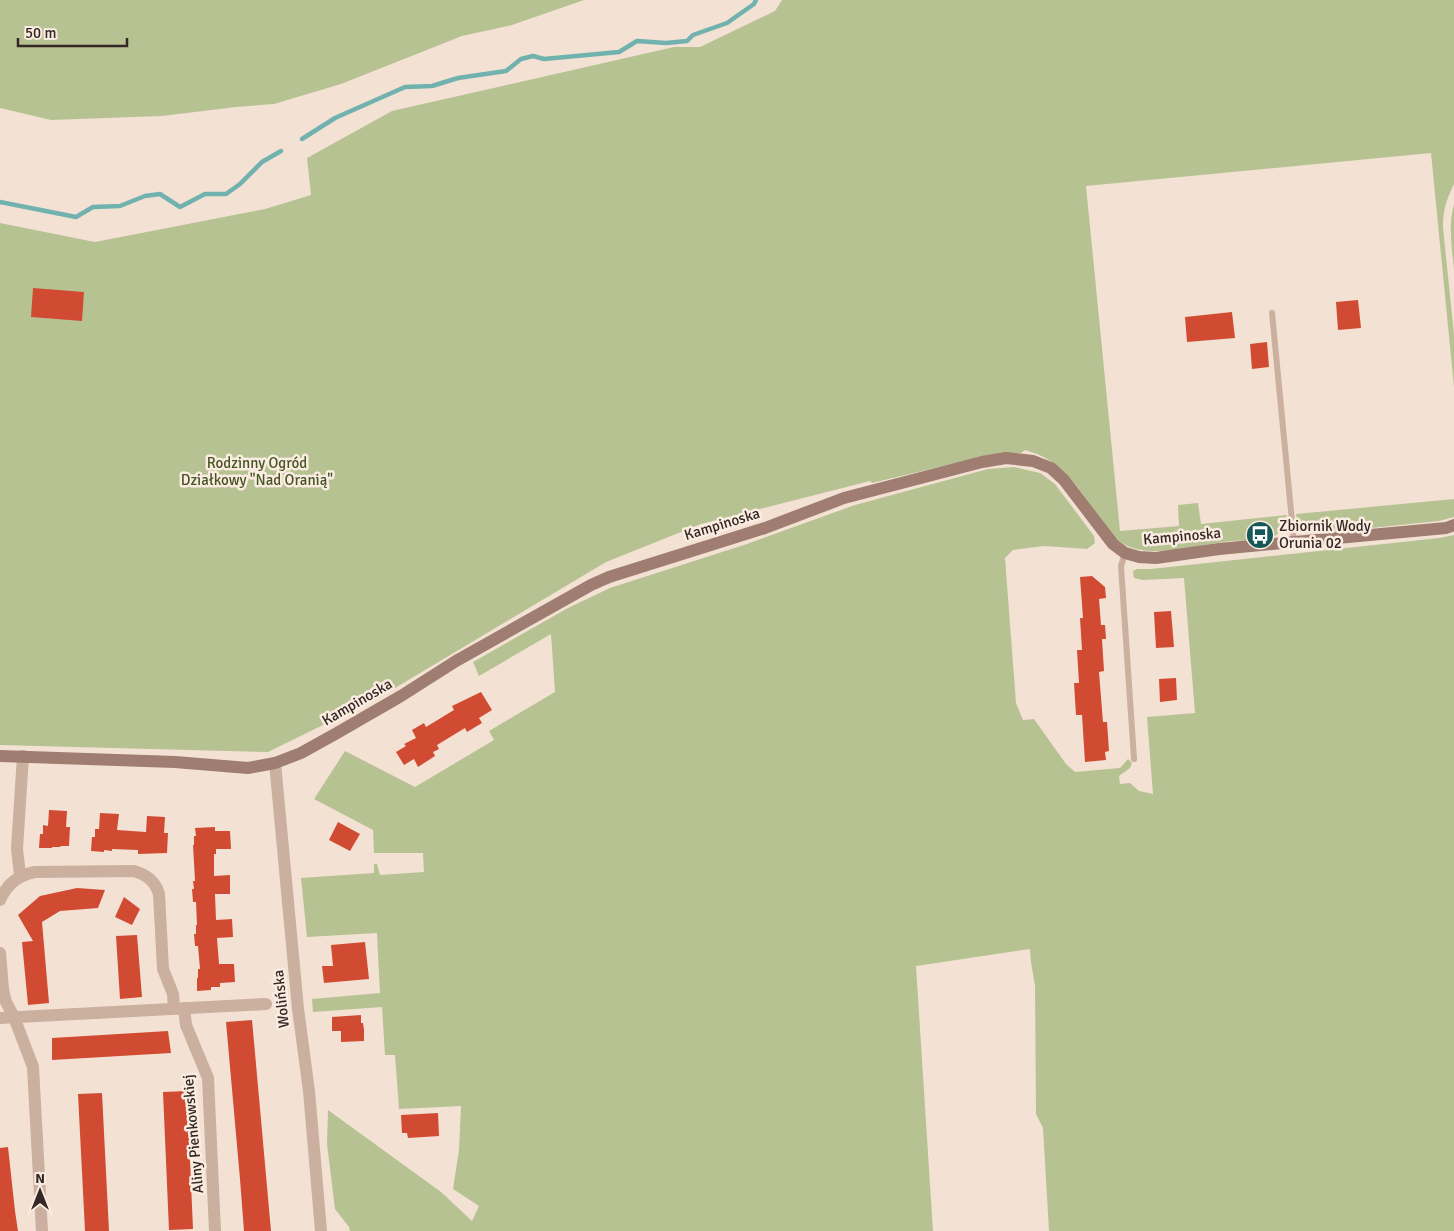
<svg xmlns="http://www.w3.org/2000/svg" width="1454" height="1231" viewBox="0 0 1454 1231" font-family="Signika,sans-serif">
	<style>
		.green { fill: #b7c293 }
		.lines { fill: none; stroke-linecap: round; stroke-linejoin: round }
		.stream { stroke: #71b2af; stroke-width: 4.5 }
		.building { fill: #d14b33 }
		.lane { stroke: #cbaf9f; stroke-width: 6 }
		.street { stroke: #cbaf9f; stroke-width: 12 }
		.secondary { stroke: #9f7d71; stroke-width: 12 }
		.labels { text-anchor: middle; dominant-baseline: central; stroke-width: 5; stroke-linejoin: round; paint-order: stroke }
		.park-label { font-size: 15px; fill: #475425; stroke: #faece0 }
		.street-label { font-size: 15px; fill: #342724; stroke: #faece0 }
		.poi-label { font-size: 15px; fill: #342724; stroke: #faece0; text-anchor: start }
	</style>
	<rect width="100%" height="100%" fill="#f3e1d4"/>
	<path class="green" d="M0,0h584l-72,25 -50,11 -121,48 -67,20 -38,3 -74,9 -111,4 -51,-12z
		M782,0h672v184c-8,17 -11,25 -11,44l11,106v53l-23,-234 -345,33 34,345 59,-5 -1,-21 20,-2 3,21 86,-9c-3,9 -5,18 -14,22 -13,6 -29,2 -42,4 -32,3 -85,21 -112,0 -9,-6 -14,-15 -20,-23 -21,-30 -36,-58 -74,-68l-4,3 -32,2 -117,28 -2,-2 -169,43 -95,38 -226,135 -112,55 -268,-7v-522l95,19 170,-33 46,-14 -4,-37 85,-47 282,-64h26l75,-36z
		M1454,204v66c-2,-22 -6,-45 0,-66z
		M1014,467l26,6 15,11 39,52 1,7 -8,6 -43,-3 -31,4 -8,8 11,145 7,17 11,-1 32,45 9,8 45,-4 8,-9 4,4 -2,5 -11,8 1,8 10,-1 9,8 14,3 -6,-77 48,-4 -11,-135 -41,2 -9,-2 -1,-7 4,-2h14l288,-31 15,-3v696h-405l-6,-103 -7,-14 -1,-128 -4,-24 -1,-13 -114,17 17,265h-583l-1,-4 -14,-18 -8,-65 1,-34 113,82 31,29 7,-15 -26,-17 6,-39 2,-44 -62,3 -4,-54h-10l-3,-48 -69,5 -1,-13 68,-6 -3,-60 -70,4 -6,-59 73,-5v-9h3l3,11 44,-3 -1,-19h-49l-1,-23 -59,-31 31,-48 70,36 79,-47 -5,-9 66,-39 -4,-58 -72,42 -6,-14 95,-54 42,-20 137,-44 108,-39 133,-36z
		M1454,499v18l-15,4 -117,12c-12,0 -24,-5 -26,-19z"/>
	<g class="lines">
		<path class="stream" d="M302,139l33,-21 70,-31 27,-1 26,-8 48,-7 15,-12 12,-3 11,3 75,-7 18,-11 29,2 21,-2 6,-6 34,-12 27,-19 2,-4
			M0,202l76,15 17,-10 27,-1 25,-10 15,-2 20,13 25,-13h21l14,-10 22,-22 19,-11"/>
	</g>
	<path class="building" d="M33,288l51,4 -2,29 -51,-4z
		M1358,300l3,28 -23,2 -2,-28z
		M1232,312l3,26 -48,4 -2,-25z
		M1267,342l2,25 -17,2 -2,-25z
		M1092,576l13,11 1,11 -7,1 2,26h4l1,14h-4l2,32 -5,1 4,50h4l2,29 -4,1 1,8 -21,2 -3,-47h-6l-2,-32h5l-2,-33h5l-2,-32h3l-3,-41z
		M1171,611l3,36 -18,1 -2,-36z
		M1176,678l1,22 -17,2 -1,-23z
		M481,692l11,18 -13,8 3,5 -15,9 -2,-4 -28,17 2,4 -6,3 2,4 -17,11 -4,-8 -10,6 -8,-13 10,-6 -2,-2 12,-6 -4,-8 12,-7 2,4 28,-17 -2,-4z
		M49,810l18,1 -1,16h4l-1,19h-8l-1,1h-8v1h-13l1,-14h3v-9l5,1z
		M100,813l19,1 -2,16 29,2 1,-16 18,1 -1,16h4l-1,20 -29,1v-4l-26,-1v2l-8,-1v2l-13,-1 1,-14h3v-8h4z
		M338,822l22,12 -10,17 -21,-11z
		M215,827v4h15l1,18h-15v5h-2v22l16,-1v19h-15l1,26 16,-1 1,18 -16,1 2,26h15l1,18 -15,1v4h-9v3l-14,1v-13h1v-9h2l-2,-23h-3l-1,-12h2v-9h1l-1,-23h-3l-1,-13h2l-1,-8h2l-2,-36h1v-9h2l-1,-8z
		M77,888l28,2 -7,18 -38,3 -18,11 7,81 -21,2 -6,-63 11,-1 -15,-26 22,-19z
		M124,897l16,12 -8,16 -17,-8z
		M137,935l5,62 -22,2 -4,-63z
		M365,942l4,37 -45,4 -2,-17h11l-2,-21z
		M361,1015v8h2l1,7v11l-23,1v-11h-9v-14z
		M252,1020l4,44 15,167h-27l-4,-52 -14,-157z
		M168,1031l3,22 -119,7v-22z
		M187,1091l6,138 -24,1 -6,-138z
		M102,1093l7,138h-24l-7,-137z
		M438,1113l1,23 -31,2 -1,-5h-5l-1,-18z
		M8,1147l7,64 3,20h-18v-83z"/>
	<g class="lines">
		<path class="lane" d="M1272,313l22,229
			M1125,553l-4,13 13,193"/>
		<path class="street" d="M275,763l23,246 11,82 12,140
			M20,875l-3,-26 6,-93
			M0,900c7,-16 18,-25 35,-28l99,-1c13,4 21,10 25,23l4,75 10,25 1,15
			M0,953l3,36 3,13 8,15 19,50 9,164
			M184,1008l2,17 22,53 7,153
			M0,1018l266,-14"/>
		<path class="secondary" d="M0,756l175,6 73,6 27,-5 26,-10 36,-20 64,-37 55,-35 135,-76 18,-8 156,-49 79,-30 138,-36 24,-4 27,3 18,7 13,12 49,64 12,9 14,4 17,1 63,-9 227,-21 8,-3"/>
	</g>
	<defs>
		<symbol id="bus-disc" viewBox="-11 -11 22 22"><circle r="9.5" fill="#165857" stroke="#faece0"/><path d="M-5-6H5V4H4V6H2V4H-2V6H-4V4H-5ZM-3.5-4V0h7V-4ZM-3.5 1.2v1.5H-2V1.2ZM2 1.2v1.5H3.5V1.2Z" fill="#fff"/></symbol>
	</defs>
	<g fill-rule="evenodd">
		<use href="#bus-disc" x="1244" y="519" width="32" height="32"/>
	</g>
	<g class="labels">
		<g class="park-label">
			<text x="257" y="463">Rodzinny Ogród<tspan x="257" dy="17">Działkowy "Nad Oranią"</tspan></text>
		</g>
		<g class="street-label">
			<text transform="translate(722 524) rotate(-17)">Kampinoska</text>
			<text transform="translate(1182 536) rotate(-5)">Kampinoska</text>
			<text transform="translate(357 702) rotate(-30)">Kampinoska</text>
			<text transform="translate(281 999) rotate(-96)">Wolińska</text>
			<text transform="translate(193 1134) rotate(-95)">Aliny Pienkowskiej</text>
		</g>
		<g class="poi-label">
			<text x="1279" y="526">Zbiornik Wody<tspan x="1279" dy="17">Orunia 02</tspan></text>
		</g>
	</g>
	<g transform="translate(40 1191)" stroke="#faece0" stroke-width="4" paint-order="stroke">
	<path d="M0-4L9 19L0 12L-9 19Z" fill="#342724"/>
	<text y="-8" font-size="14" font-weight="bold" text-anchor="middle" fill="#342724">N</text>
	</g>
	<path d="M18 38v8h109v-8" fill="none" stroke="#342724" stroke-width="2.5"/>
	<text x="25" y="38" font-size="15" fill="#342724" stroke="#faece0" stroke-width="4" paint-order="stroke">50 m</text>
</svg>
